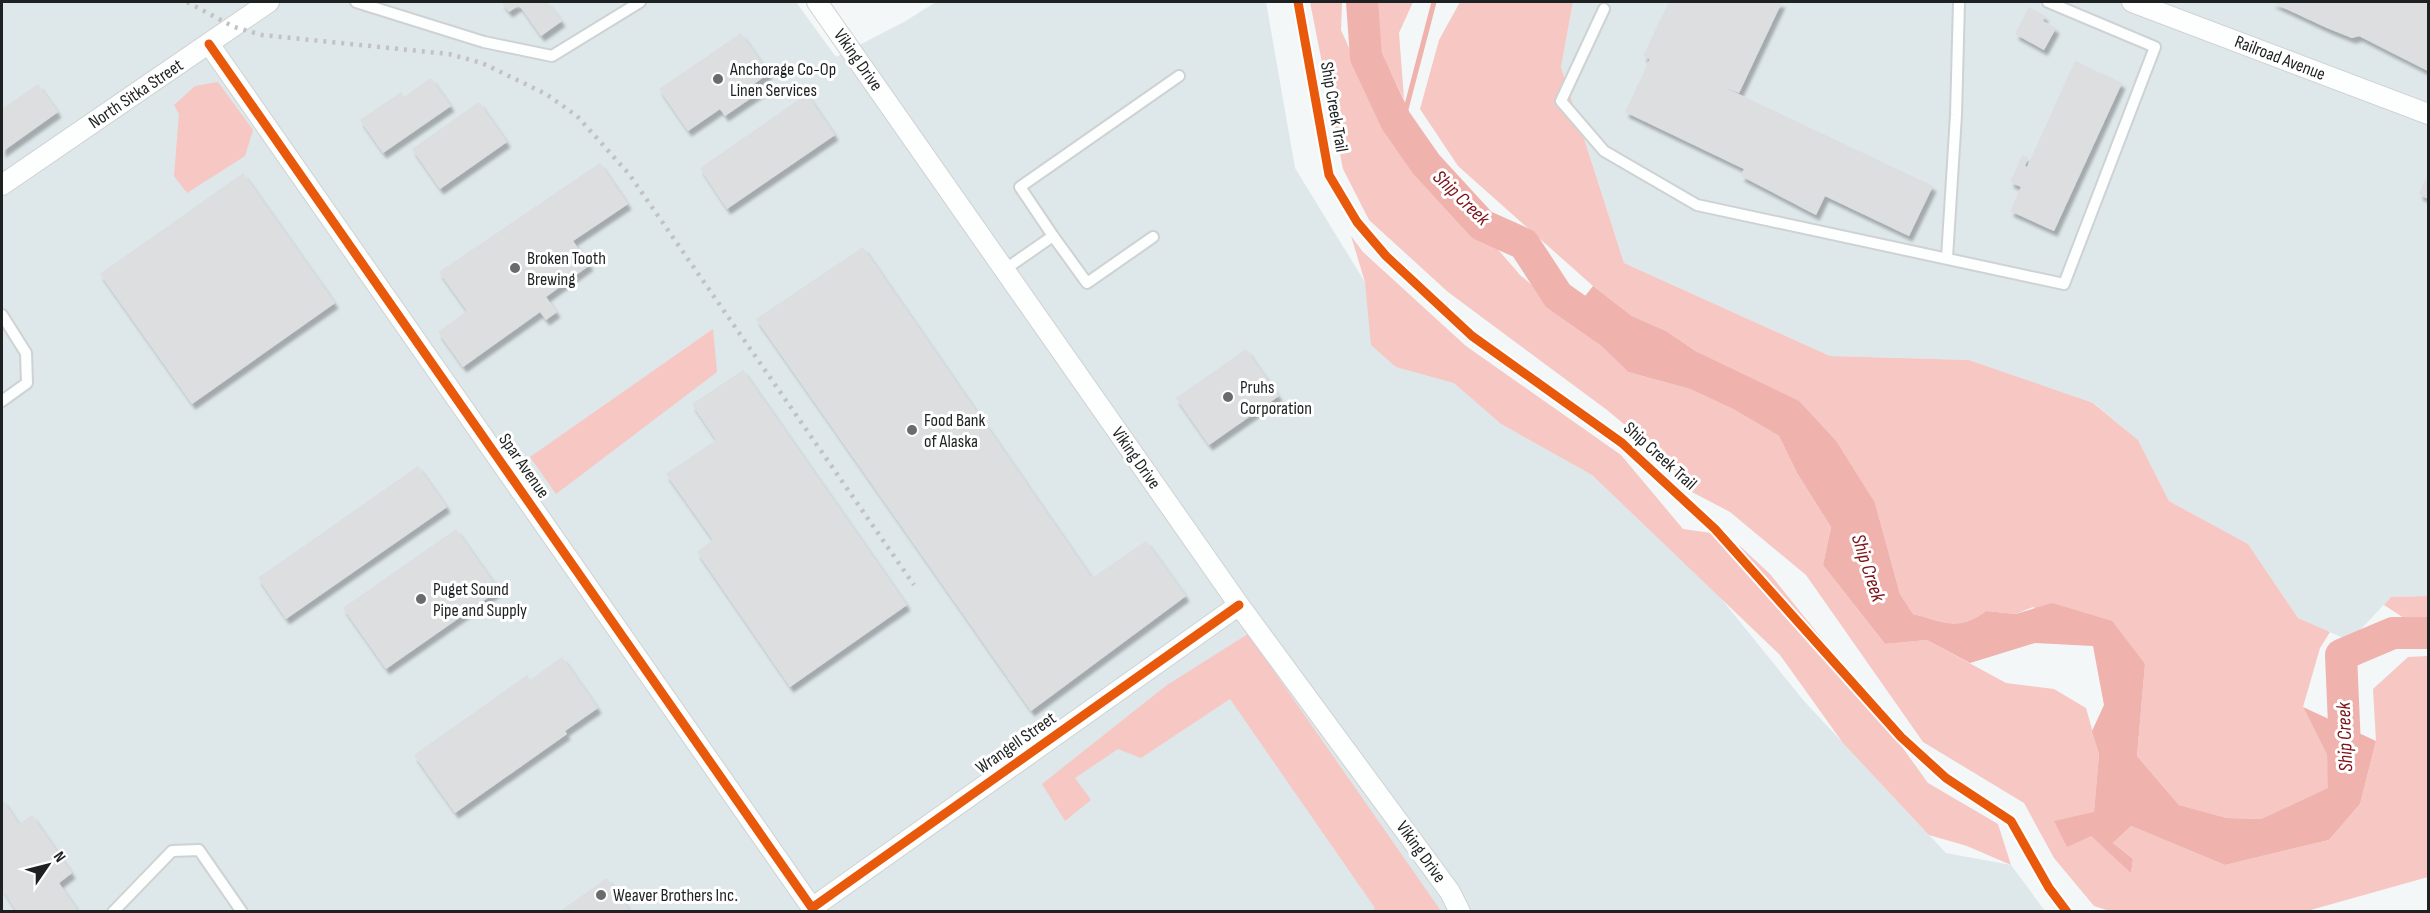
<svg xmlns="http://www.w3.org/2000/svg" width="2430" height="913" viewBox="0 0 2430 913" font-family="'Sofia Sans Condensed',sans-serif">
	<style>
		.built { fill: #dee7ea }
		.forest { fill: #f6c7c3 }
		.water { fill: #efb2ad }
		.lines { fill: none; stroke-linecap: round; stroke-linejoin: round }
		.stream { stroke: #efb2ad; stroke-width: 5 }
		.river { stroke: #efb2ad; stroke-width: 32 }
		.building { fill: #dcdedf; filter: url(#shadow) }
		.service-casing { stroke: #cfd2d2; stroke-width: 14 }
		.minor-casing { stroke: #cfd2d2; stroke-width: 22 }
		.service { stroke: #fdfefe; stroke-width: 10 }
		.minor { stroke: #fdfefe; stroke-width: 20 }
		.rail { stroke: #c2c2c2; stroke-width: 4.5; stroke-dasharray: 3 6; stroke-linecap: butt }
		.cycleway-casing { stroke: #fff; stroke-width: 13 }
		.cycleway { stroke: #e8590c; stroke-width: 9 }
		.poi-dot { fill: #696c6c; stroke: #fff; stroke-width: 2 }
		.labels { text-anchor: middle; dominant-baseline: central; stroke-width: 6; stroke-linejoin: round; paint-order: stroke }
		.street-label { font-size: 18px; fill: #1e2121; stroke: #fff }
		.poi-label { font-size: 18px; fill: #1e2121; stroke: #fff; text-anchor: start }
		.water-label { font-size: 20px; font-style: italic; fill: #7d1419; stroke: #fff }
	</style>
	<defs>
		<filter id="shadow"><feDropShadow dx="3.5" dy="5.5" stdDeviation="1.5" flood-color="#0004"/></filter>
	</defs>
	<rect width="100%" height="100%" fill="#f3f7f8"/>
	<path class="built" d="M2,2h794l40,55 68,-35 32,-20h330l29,166 98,160 108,96 91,51 127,121 85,105 142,152 65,12 34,46 -2043,1z
		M1573,2h855v594l-37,1 -41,44 -52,-23 -50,-74 -79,-43 -31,-61 -43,-36 -126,-44 -139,-4 -206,-93 -63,-196z"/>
	<path class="forest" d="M1310,2h32l-1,28 36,80 55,76 56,52 33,38 49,39 58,57 62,17 43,20 46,27 18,37 34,54 -8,38 62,79 42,-4 79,43 48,6 32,19 13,46 -5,59 -39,8 36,15 40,36 2,-13 -20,-16 18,-17 94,39 104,-25 31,-36 16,-63 -3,-52 35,-32 20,-1v221l-121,34 -194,1 -19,-6 -40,-48 -30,-55 -101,-61 -117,-167 -76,-63 -40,-21 -24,-32 -59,-49 -159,-118 -79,-72 -26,-51z
		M1376,2h37l-14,31 5,66 -27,-54z
		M1460,2h113l-12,65 63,196 206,93 139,4 124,43 45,37 31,61 79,43 50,74 32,14 -10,16 -17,59 24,48 2,33 -68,31 -34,-1 -48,-13 -42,-49 8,-92 -112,-57 -17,7 -30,-3c-28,21 -41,11 -73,3l-13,-20 -25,-91 -178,-151 -31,-21 -34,-15 -39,-30 -135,-120 -38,-57 19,-69z
		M218,82l35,48 -8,26 -58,37 -13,-17 5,-62 -5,-9 21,-19z
		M1351,236l12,16 103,94 155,109 62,74 35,5 23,13 29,27 73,91 85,118 70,41 13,41 -44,-19 -38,-11 -86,-92 -63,-88 -188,-180 -91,-51 -47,-41 -58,-16 -25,-22 -6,-63z
		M713,329l4,43 -161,122 -26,-37z
		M2428,596v21l-21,3 -23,-15 7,-8z
		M1248,634l193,277h-69l3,-3 -145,-209 -89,59 -23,-9 -43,29 16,22 -26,21 -23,-37 125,-99z"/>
	<path class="water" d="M1593,286l39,30 34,15 31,21 102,49 37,40 39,62 25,91 13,20c32,8 45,18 73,-3l30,3 36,-11 60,18 33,43 -8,92 42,49 48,13 34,1 67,-31 -1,-33 -24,-48 73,34 -16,63 -31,36 -104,25 -94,-39 -18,17 20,16 -2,14 -40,-37 -24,11 -13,-26 40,-9 5,-58 -7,-23 12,-26 -11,-59 -58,-3 -65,20 -43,-23 -42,4 -62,-79 8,-38 -34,-54 -18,-37 -46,-27 -43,-20 -62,-17 -58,-57z"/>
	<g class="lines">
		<path class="stream" d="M1401,128l33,-126"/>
		<path class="river" d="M1362,2l4,55 30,64 30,43 56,61 42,19 34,52 53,37
			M2346,770l-5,-115 52,-22h35"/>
	</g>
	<path class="building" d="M501,2h46l15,19 -21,15 -22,-31 -10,7z
		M1669,2h113l-43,91 -13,-5 207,98 -24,50 -84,-40 -9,19 -75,-39 3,-7 -119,-57 25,-53 -7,-3z
		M2271,2h157v69l-69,-35 -7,2 -25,-10z
		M2029,7l16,9 -2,5 13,7 -12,22 -29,-16z
		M741,33l28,40 -15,11 6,8 -35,24 -5,-7 -32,22 -29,-42z
		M2075,61l47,22 -68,148 -44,-20 11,-24 -11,-5 12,-27 6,3 -3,8 2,1z
		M431,78l20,28 -68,47 -23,-33 41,-28 3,5z
		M38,84l20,28 -56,40v-43z
		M807,94l28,41 -108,74 -27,-41z
		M479,102l28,40 -67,47 -28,-40z
		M600,163l28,41 -55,37 17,24 -44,32 11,15 -11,8 -6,-8 -77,55 -25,-35 29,-21 -28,-39z
		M243,173l92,130 -143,101 -92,-130z
		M2428,174v25l-9,-5z
		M863,247l229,331 54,-37 40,55 -155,115 -275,-392z
		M1246,349l33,47 -70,49 -33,-47z
		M743,370l164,235 -117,82 -93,-135 16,-12 -47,-66 50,-34 -24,-36z
		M418,466l29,41 -161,112 -28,-41z
		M456,529l43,61 -113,79 -43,-61z
		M562,657l36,51 -33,23 2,3 -112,79 -41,-58 113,-80 3,5z
		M2,799l17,25 13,-9 40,58 -13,10 20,29h-62l-15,-23z
		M607,878l24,34h-72z"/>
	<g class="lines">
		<defs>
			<path id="service" d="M356,2l128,40 68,14 88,-54
				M1604,9l-43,92 43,50 93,54 367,79 91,-237 -107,-45
				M1053,236l34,47 66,-46
				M1947,258l9,-143 3,-113
				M1004,270l49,-34 -33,-49 159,-111
				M2,315l24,38 1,30 -25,18
				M113,912l59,-61 27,-1 43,62"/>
			<path id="minor" d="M817,2l422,603 211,287 10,20
				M2132,2l296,112
				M209,44l603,864 427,-303
				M2,185l267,-183"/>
		</defs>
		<use href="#service" class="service-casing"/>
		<use href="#minor" class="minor-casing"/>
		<use href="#service" class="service"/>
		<use href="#minor" class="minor"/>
		<path class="rail" d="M187,2l47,25 28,8 187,19 33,9 64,31 31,22 52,58 285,411"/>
		<defs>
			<path id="cycleway" d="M1298,2l31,173 28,47 29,34 86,80 150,107 93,86 186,208 45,41 65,43 38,67 18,24
				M209,44l603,864 427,-303"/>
		</defs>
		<use href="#cycleway" class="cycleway-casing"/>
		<use href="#cycleway" class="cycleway"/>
	</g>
	<g class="poi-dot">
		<circle cx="718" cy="79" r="6"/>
		<circle cx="515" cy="268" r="6"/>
		<circle cx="1228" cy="397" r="6"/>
		<circle cx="912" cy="430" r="6"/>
		<circle cx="421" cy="599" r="6"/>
		<circle cx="601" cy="895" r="6"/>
	</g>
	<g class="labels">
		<g class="street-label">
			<text transform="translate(2280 58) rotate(21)">Railroad Avenue</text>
			<text transform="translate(858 60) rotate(55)">Viking Drive</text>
			<text transform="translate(136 94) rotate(-34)">North Sitka Street</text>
			<text transform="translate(1334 107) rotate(80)">Ship Creek Trail</text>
			<text transform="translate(1660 456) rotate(42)">Ship Creek Trail</text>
			<text transform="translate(1136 458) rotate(55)">Viking Drive</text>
			<text transform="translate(524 466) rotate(55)">Spar Avenue</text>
			<text transform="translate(1016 743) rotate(-35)">Wrangell Street</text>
			<text transform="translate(1421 852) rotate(54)">Viking Drive</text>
		</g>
		<g class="poi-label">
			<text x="730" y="69">Anchorage Co-Op<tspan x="730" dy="21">Linen Services</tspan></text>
			<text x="527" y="258">Broken Tooth<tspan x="527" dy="21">Brewing</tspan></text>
			<text x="1240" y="387">Pruhs<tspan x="1240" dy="21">Corporation</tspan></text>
			<text x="924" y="420">Food Bank<tspan x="924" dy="21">of Alaska</tspan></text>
			<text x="433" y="589">Puget Sound<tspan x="433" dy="21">Pipe and Supply</tspan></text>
			<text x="613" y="895">Weaver Brothers Inc.</text>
		</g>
		<g class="water-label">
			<text transform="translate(1461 198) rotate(44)">Ship Creek</text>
			<text transform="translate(1868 568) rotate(72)">Ship Creek</text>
			<text transform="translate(2345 737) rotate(-92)">Ship Creek</text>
		</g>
	</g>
	<rect width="2430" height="913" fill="none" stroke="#1e2121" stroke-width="6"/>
	<g transform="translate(48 865) rotate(55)" stroke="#ffffff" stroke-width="4.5" paint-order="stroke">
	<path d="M0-4.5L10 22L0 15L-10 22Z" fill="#1e2121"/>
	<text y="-9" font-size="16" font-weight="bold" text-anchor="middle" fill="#1e2121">N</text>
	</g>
</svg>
